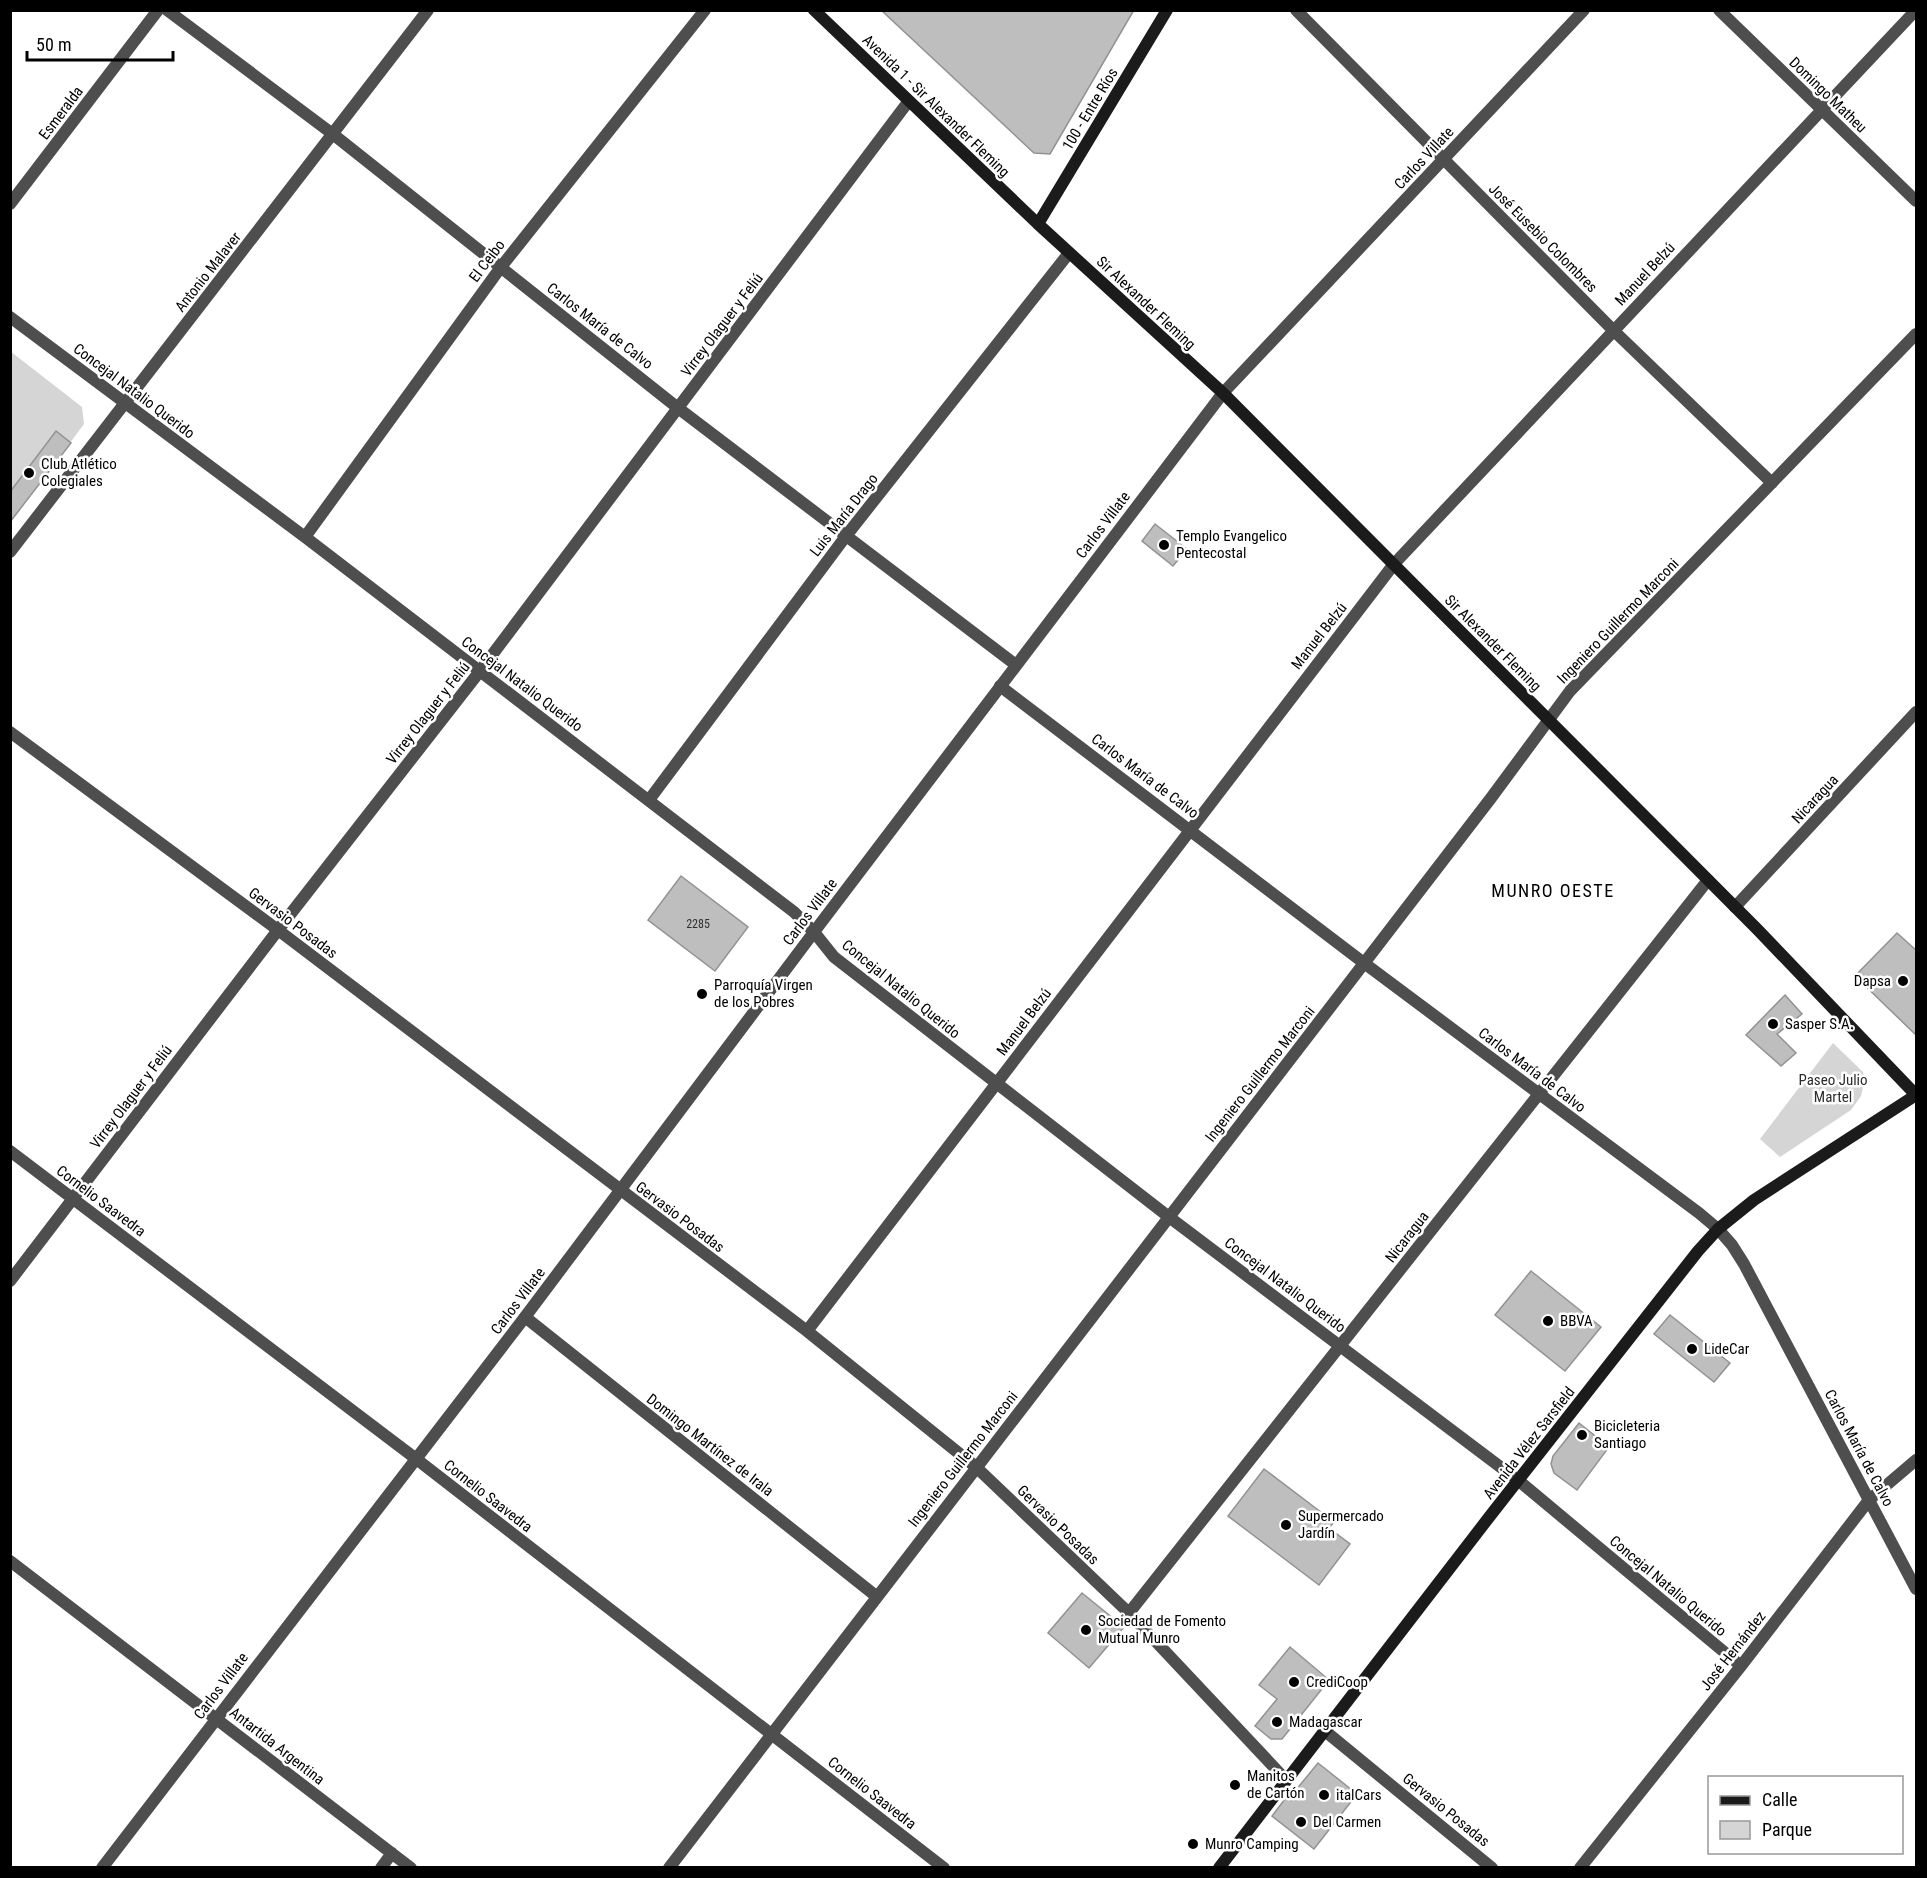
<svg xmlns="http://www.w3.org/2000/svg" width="1927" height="1878" viewBox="0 0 1927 1878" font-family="'Roboto Condensed',sans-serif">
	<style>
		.green { fill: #d5d5d5 }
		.building { fill: #bebebe; stroke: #929292; stroke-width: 1.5 }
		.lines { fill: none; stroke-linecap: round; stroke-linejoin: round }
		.minor { stroke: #4e4e4e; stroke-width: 12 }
		.tertiary { stroke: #4e4e4e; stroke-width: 12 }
		.secondary { stroke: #1b1b1b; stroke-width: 12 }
		.poi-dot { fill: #000; stroke: #fff; stroke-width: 2 }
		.labels { text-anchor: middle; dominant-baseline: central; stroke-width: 5; stroke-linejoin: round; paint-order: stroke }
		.number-label { font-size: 12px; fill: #303030 }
		.street-label { font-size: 15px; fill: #000; stroke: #fff }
		.poi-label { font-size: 15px; fill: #000; stroke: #fff; text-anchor: start }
		.park-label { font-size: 15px; fill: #2c2c2c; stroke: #fff }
		.quarter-label { font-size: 18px; letter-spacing: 1.5px; fill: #000; stroke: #fff }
	</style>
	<rect width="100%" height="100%" fill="#fff"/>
	<path class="green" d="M10,351l72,56 2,17 -73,98z
		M1833,1043l30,29 2,7 -4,17 -10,14 -71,47 -20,-18z"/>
	<path class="building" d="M881,10h253l-84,144 -16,-1z
		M56,431l15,12 -61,79v-30z
		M1155,524l32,25 -14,17 -31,-25z
		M681,876l67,51 -33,44 -67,-51z
		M1897,933l20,18v85l-62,-60z
		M1785,995l17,19 -25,20 19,19 -15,13 -35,-31z
		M1531,1271l70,56 -36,44 -70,-56z
		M1670,1315l60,48 -16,19 -60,-48z
		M1579,1423l30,24 -32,43 -23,-17 -3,-9 2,-8z
		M1264,1469l70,53 -5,6 21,16 -31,41 -91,-69z
		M1082,1593l42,34 -35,41 -41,-35z
		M1290,1647l39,33 -47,59h-11l-16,-13 22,-27 -18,-14z
		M1318,1763l39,31 -43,55 -42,-33 16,-21 3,1z"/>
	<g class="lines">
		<path class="minor" d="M167,10l167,125 344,273 338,257
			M1296,10l317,320 159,153
			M1719,10l197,191
			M10,204l148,-194
			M10,317l295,220 489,375 20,20 20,25 335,260 350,264 222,185
			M1223,393l361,-383
			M305,537l196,-270 204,-257
			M10,552l418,-542
			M1000,686l364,277 335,250 19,16
			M10,732l268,198 529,401 169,136 153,146 157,167
			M649,800l197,-264 223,-283
			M1735,907l181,-195
			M10,1151l405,307 529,410
			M10,1281l268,-351 202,-259 428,-569
			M525,1317l351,279
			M807,1331l587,-767 522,-554
			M10,1561l401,307
			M1129,1613l579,-733
			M1325,1731l167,137
			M381,1868l11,-15
			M669,1868l822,-1070 79,-107 346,-357
			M1580,1868l161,-202 128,-166 47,-40"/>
		<path class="tertiary" d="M1718,1229l14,16 12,19 172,325
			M102,1868l423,-551 289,-385 409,-539"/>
		<path class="secondary" d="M814,10l224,214 185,169 534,536 159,166
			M1038,224l129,-214
			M1219,1868l271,-352 208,-265 20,-22 36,-29 162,-105"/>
	</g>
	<g class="poi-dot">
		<circle cx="29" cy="473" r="6"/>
		<circle cx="1164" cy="545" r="6"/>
		<circle cx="1903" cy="981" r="6"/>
		<circle cx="702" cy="994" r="6"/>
		<circle cx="1773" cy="1024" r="6"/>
		<circle cx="1548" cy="1321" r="6"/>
		<circle cx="1692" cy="1349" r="6"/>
		<circle cx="1582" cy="1435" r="6"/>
		<circle cx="1286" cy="1525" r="6"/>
		<circle cx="1086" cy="1630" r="6"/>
		<circle cx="1294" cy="1682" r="6"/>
		<circle cx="1277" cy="1722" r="6"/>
		<circle cx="1235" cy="1785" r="6"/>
		<circle cx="1324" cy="1795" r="6"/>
		<circle cx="1301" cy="1822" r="6"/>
		<circle cx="1193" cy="1844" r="6"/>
	</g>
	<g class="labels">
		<g class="number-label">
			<text x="698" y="924">2285</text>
		</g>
		<g class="street-label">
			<text transform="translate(1828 95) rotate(44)">Domingo Matheu</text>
			<text transform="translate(936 106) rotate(44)">Avenida 1 - Sir Alexander Fleming</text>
			<text transform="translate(1090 109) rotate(-59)">100 - Entre Ríos</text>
			<text transform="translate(61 113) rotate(-53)">Esmeralda</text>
			<text transform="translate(1424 158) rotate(-47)">Carlos Villate</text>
			<text transform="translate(1543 238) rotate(45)">José Eusebio Colombres</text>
			<text transform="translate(487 261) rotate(-53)">El Ceibo</text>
			<text transform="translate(208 272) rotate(-52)">Antonio Malaver</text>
			<text transform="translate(1645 274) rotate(-47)">Manuel Belzú</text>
			<text transform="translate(1146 303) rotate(43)">Sir Alexander Fleming</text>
			<text transform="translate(722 325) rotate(-53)">Virrey Olaguer y Feliú</text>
			<text transform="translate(600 326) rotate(38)">Carlos María de Calvo</text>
			<text transform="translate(134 391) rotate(37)">Concejal Natalio Querido</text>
			<text transform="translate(844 515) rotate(-52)">Luis María Drago</text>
			<text transform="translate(1103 525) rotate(-53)">Carlos Villate</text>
			<text transform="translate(1618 621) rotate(-46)">Ingeniero Guillermo Marconi</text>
			<text transform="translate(1319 636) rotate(-52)">Manuel Belzú</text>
			<text transform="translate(1493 643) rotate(45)">Sir Alexander Fleming</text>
			<text transform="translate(522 684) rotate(37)">Concejal Natalio Querido</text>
			<text transform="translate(428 713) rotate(-52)">Virrey Olaguer y Feliú</text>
			<text transform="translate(1145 776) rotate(37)">Carlos María de Calvo</text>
			<text transform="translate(1815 799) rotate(-47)">Nicaragua</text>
			<text transform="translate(810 912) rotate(-53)">Carlos Villate</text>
			<text transform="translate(293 923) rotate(37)">Gervasio Posadas</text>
			<text transform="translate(901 989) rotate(39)">Concejal Natalio Querido</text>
			<text transform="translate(1024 1022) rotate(-53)">Manuel Belzú</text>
			<text transform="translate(1532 1070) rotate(37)">Carlos María de Calvo</text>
			<text transform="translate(1260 1074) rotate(-52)">Ingeniero Guillermo Marconi</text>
			<text transform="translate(131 1097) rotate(-53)">Virrey Olaguer y Feliú</text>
			<text transform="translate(101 1201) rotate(37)">Cornelio Saavedra</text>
			<text transform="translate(680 1217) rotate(37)">Gervasio Posadas</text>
			<text transform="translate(1407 1237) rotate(-52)">Nicaragua</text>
			<text transform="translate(1285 1285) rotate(37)">Concejal Natalio Querido</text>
			<text transform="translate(518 1301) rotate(-53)">Carlos Villate</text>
			<text transform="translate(1529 1443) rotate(-52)">Avenida Vélez Sarsfield</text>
			<text transform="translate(710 1445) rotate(38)">Domingo Martínez de Irala</text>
			<text transform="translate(1859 1448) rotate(62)">Carlos María de Calvo</text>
			<text transform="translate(963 1459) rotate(-52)">Ingeniero Guillermo Marconi</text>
			<text transform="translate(488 1496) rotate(38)">Cornelio Saavedra</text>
			<text transform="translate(1058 1525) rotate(44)">Gervasio Posadas</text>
			<text transform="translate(1668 1586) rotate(40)">Concejal Natalio Querido</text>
			<text transform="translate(1733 1651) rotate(-52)">José Hernández</text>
			<text transform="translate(221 1686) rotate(-53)">Carlos Villate</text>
			<text transform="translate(277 1746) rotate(38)">Antartida Argentina</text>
			<text transform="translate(872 1793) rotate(38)">Cornelio Saavedra</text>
			<text transform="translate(1446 1810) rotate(39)">Gervasio Posadas</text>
		</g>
		<g class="poi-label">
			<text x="41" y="464">Club Atlético<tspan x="41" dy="17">Colegiales</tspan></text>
			<text x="1176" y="536">Templo Evangelico<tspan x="1176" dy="17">Pentecostal</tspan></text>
			<text x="1891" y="981" text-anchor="end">Dapsa</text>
			<text x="714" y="985">Parroquía Virgen<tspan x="714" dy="17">de los Pobres</tspan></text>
			<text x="1785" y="1024">Sasper S.A.</text>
			<text x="1560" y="1321">BBVA</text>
			<text x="1704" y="1349">LideCar</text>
			<text x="1594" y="1426">Bicicleteria<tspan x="1594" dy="17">Santiago</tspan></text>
			<text x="1298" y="1516">Supermercado<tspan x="1298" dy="17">Jardín</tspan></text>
			<text x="1098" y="1621">Sociedad de Fomento<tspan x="1098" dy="17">Mutual Munro</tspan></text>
			<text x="1306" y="1682">CrediCoop</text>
			<text x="1289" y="1722">Madagascar</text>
			<text x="1247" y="1776">Manitos<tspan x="1247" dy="17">de Cartón</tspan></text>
			<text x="1336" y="1795">italCars</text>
			<text x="1313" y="1822">Del Carmen</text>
			<text x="1205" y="1844">Munro Camping</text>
		</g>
		<g class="park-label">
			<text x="1833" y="1080">Paseo Julio<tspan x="1833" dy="17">Martel</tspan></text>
		</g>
		<g class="quarter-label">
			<text x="1553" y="890">MUNRO OESTE</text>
		</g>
	</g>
	<rect width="1927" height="1878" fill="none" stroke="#000000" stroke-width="24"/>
	<rect x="1708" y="1776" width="195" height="78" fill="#ffffff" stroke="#999999" stroke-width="1.5"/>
	<rect x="1720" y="1796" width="30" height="9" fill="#1b1b1b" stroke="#999999" stroke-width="1.5"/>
	<text x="1762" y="1806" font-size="18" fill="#000000">Calle</text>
	<rect x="1720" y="1821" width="30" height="18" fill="#d5d5d5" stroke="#999999" stroke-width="1.5"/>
	<text x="1762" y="1836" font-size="18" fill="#000000">Parque</text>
	<path d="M27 51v9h146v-9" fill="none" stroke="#000000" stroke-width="3"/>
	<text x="36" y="51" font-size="18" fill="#000000" stroke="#ffffff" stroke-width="4.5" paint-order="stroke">50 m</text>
</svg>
